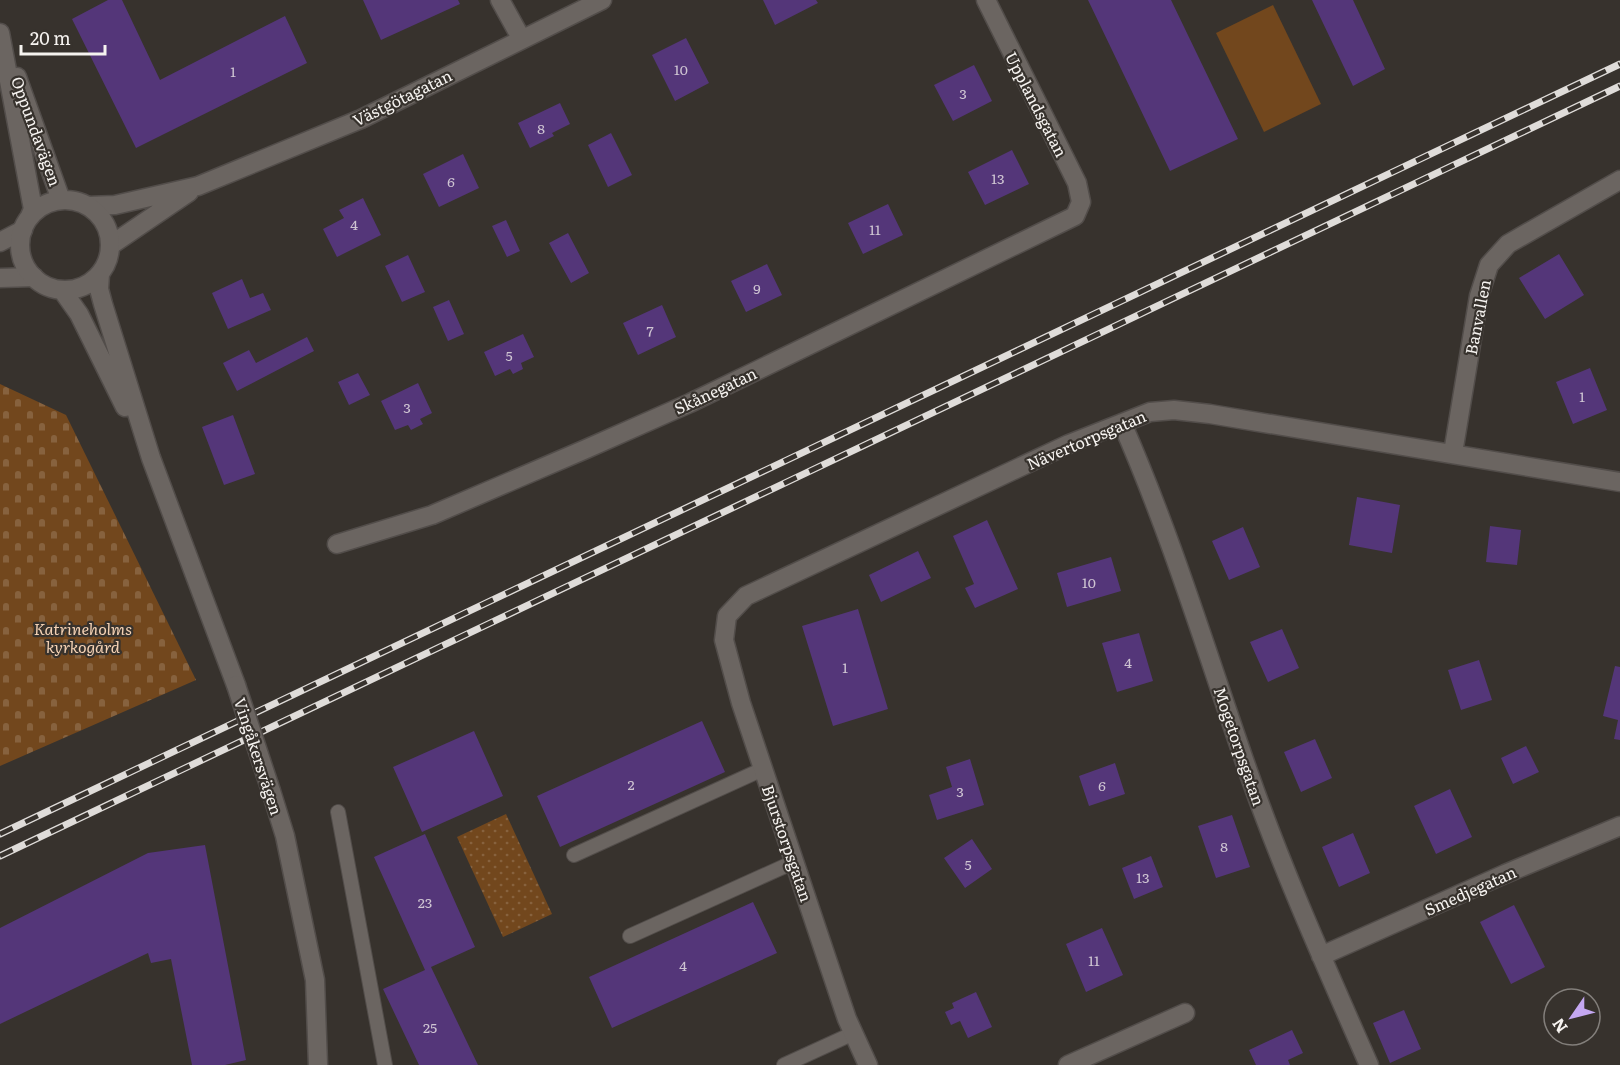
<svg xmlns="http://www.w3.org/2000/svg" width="1620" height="1065" viewBox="0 0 1620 1065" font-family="Literata,serif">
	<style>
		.grass { fill: url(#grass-dots) }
		.cemetery { fill: url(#cemetery-stones) }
		.pitch { fill: #72471d }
		.building { fill: #543679 }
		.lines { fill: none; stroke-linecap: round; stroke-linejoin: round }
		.lane-casing { stroke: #524d4a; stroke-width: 16 }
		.street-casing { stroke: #524d4a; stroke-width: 21 }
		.secondary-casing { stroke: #524d4a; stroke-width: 21 }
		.lane { stroke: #6b6561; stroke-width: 14 }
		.street { stroke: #6b6561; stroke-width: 18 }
		.secondary { stroke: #6b6561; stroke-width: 18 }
		.rail-casing { stroke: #dfdcd9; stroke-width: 7 }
		.rail { stroke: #37322d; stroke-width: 4.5; stroke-dasharray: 14; stroke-linecap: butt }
		.secondary-bridge-casing { stroke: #524d4a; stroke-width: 21; stroke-linecap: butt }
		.secondary-bridge { stroke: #6b6561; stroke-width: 18 }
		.labels { text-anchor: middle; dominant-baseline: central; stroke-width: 4.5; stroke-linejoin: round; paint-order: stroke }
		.number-label { font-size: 14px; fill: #cec4d2 }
		.street-label { font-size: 16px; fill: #f6f3f0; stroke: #37322d }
		.park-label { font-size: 16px; font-style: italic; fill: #f5d2b4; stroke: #37322d }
	</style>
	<defs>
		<pattern id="grass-dots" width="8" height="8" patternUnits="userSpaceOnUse" patternTransform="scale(1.5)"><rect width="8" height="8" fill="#72471d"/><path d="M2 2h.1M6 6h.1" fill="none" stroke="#87623e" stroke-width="1.8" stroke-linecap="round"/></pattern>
		<pattern id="cemetery-stones" width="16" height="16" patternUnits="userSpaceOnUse" patternTransform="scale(1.5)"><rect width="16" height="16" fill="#72471d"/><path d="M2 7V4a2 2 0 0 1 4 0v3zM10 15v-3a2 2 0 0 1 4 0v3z" fill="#87623e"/></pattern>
	</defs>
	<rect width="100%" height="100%" fill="#37322d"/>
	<path class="grass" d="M506,814l46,100 -49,23 -46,-100z"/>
	<path class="cemetery" d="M0,384l66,31 130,265 -196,86z"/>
	<path class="pitch" d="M1273,5l48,99 -57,28 -48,-99z"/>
	<path class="building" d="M108,0h14l38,80 125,-64 22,47 -171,85 -64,-129z
		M363,0h95l2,4 -79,36z
		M763,0h53l2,3 -43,22z
		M1088,0h83l67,139 -68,32z
		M1312,0h41l32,69 -32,17z
		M686,38l23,45 -34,18 -23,-46z
		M974,65l18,36 -39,20 -19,-36z
		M560,103l10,21 -18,9 2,3 -24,12 -12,-25z
		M611,133l21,42 -24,12 -20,-42z
		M1012,150l17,34 -44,21 -17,-33z
		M463,154l16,34 -40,19 -16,-33z
		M363,198l18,37 -44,22 -14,-28 21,-11 -5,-8z
		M888,204l15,31 -40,19 -15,-31z
		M506,220l14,31 -13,6 -15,-31z
		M568,233l21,40 -18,10 -22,-40z
		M1559,254l25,41 -39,24 -26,-41z
		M408,255l17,37 -23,10 -17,-36z
		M767,264l15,31 -36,17 -15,-31z
		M242,279l8,19 13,-5 8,17 -43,19 -16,-36z
		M449,300l15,34 -16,7 -15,-34z
		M662,305l14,32 -38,18 -15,-32z
		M523,334l11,23 -13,6 2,6 -10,5 -3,-5 -15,7 -11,-24z
		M307,337l7,14 -77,40 -14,-28 26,-13 7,13z
		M1590,368l17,42 -34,14 -17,-42z
		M358,373l12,22 -21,10 -11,-23z
		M418,383l14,30 -12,6 3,5 -12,6 -3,-5 -13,5 -14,-29z
		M233,415l22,59 -31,11 -22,-58z
		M1357,497l43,8 -8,48 -43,-8z
		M987,520l31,69 -43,19 -10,-20 9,-4 -21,-48z
		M1490,526l31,4 -4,35 -31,-3z
		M1243,527l17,40 -31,13 -17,-39z
		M918,551l13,27 -50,24 -12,-27z
		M1111,557l10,34 -54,16 -10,-34z
		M858,609l30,100 -55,17 -31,-100z
		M1282,629l17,39 -31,14 -18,-40z
		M1139,633l14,48 -36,11 -15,-49z
		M1479,660l13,40 -31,10 -13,-40z
		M1615,666l5,1v73l-6,-1 4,-19 -15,-4z
		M702,721l23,51 -165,75 -23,-51z
		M474,731l29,65 -81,36 -29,-65z
		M1315,739l17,39 -31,14 -17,-40z
		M1526,746l13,26 -26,12 -12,-26z
		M970,759l14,46 -47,15 -8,-25 23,-8 -6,-20z
		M1115,763l10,31 -36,12 -10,-30z
		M1450,789l22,48 -36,17 -22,-48z
		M1232,815l18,52 -34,11 -18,-52z
		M1353,833l17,40 -31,14 -17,-40z
		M425,834l50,113 -44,20 47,98h-59l-36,-76 42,-19 -51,-113z
		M972,839l20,30 -27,19 -21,-30z
		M205,845l41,215 -21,5h-33l-21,-106 -20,4 -3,-10 -148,71v-96l148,-75z
		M1151,856l12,31 -29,12 -12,-31z
		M753,902l24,51 -165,75 -23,-51z
		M1514,905l31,62 -34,17 -31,-62z
		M1102,928l21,47 -37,17 -20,-48z
		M976,992l16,35 -24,11 -8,-17 -9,4 -6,-13 9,-4 -2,-5z
		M1404,1010l17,39 -31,14 -17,-40z
		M1292,1030l11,23 -15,7 2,5h-34l-7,-15z"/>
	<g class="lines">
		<defs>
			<path id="lane" d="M338,812l47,253
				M574,855l189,-86
				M630,936l164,-74
				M784,1065l70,-32"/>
			<path id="street" d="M500,0l21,38
				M88,206l27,-1 83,-19 163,-67 241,-119
				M0,242l23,-12
				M111,245l78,-53
				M0,278l34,-1
				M1122,423c50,114 86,234 127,351 35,100 78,195 120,291
				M1453,453l26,-157 10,-31 19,-21 112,-64
				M337,544l95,-29 154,-66 104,-46 385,-187 6,-14 -4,-19 -91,-183
				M1321,956l184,-82 115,-48
				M868,1065l-21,-46 -106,-316 -17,-63 3,-24 19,-20 323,-152 81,-32 24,-2 36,4 410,68
				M1068,1065l117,-52"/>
			<path id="secondary" d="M0,33l33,176 -3,7
				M17,77l44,123
				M20 245a45 45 0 1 1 90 0a45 45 0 1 1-90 0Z
				M100,274l-1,15 4,15 48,154 85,227
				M62,290l17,24 46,93
				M271,791l14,45 30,144 3,85"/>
		</defs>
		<use href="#lane" class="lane-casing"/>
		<use href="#street" class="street-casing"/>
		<use href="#secondary" class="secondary-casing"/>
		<use href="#lane" class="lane"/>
		<use href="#street" class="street"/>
		<use href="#secondary" class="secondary"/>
		<defs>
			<path id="rail" d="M0,834l1620,-770
				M0,856l1620,-770"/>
		</defs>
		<use href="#rail" class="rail-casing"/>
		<use href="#rail" class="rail"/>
		<defs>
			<path id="secondary-bridge" d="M236,685l35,106"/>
		</defs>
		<use href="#secondary-bridge" class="secondary-bridge-casing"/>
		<use href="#secondary-bridge" class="secondary-bridge"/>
	</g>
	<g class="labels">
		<g class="number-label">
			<text x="681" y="69">10</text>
			<text x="233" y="71">1</text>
			<text x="963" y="93">3</text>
			<text x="541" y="128">8</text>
			<text x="998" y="178">13</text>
			<text x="451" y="181">6</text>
			<text x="354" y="224">4</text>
			<text x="875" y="229">11</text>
			<text x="757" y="288">9</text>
			<text x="650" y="330">7</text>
			<text x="509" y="355">5</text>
			<text x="1582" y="396">1</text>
			<text x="407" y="407">3</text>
			<text x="1089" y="582">10</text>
			<text x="1128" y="662">4</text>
			<text x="845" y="667">1</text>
			<text x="631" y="784">2</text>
			<text x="1102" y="785">6</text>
			<text x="960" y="791">3</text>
			<text x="1224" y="846">8</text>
			<text x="968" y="864">5</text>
			<text x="1143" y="877">13</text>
			<text x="425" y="902">23</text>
			<text x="1094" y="960">11</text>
			<text x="683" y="965">4</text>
			<text x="430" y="1027">25</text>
		</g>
		<g class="street-label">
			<text transform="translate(402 97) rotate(-26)">Västgötagatan</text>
			<text transform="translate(1037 104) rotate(63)">Upplandsgatan</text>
			<text transform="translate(37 131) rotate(70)">Oppundavägen</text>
			<text transform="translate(1477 317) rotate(-79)">Banvallen</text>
			<text transform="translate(715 390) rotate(-25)">Skånegatan</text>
			<text transform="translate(1086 439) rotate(-23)">Nävertorpsgatan</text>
			<text transform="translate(1240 746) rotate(71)">Mogetorpsgatan</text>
			<text transform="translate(259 756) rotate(72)">Vingåkersvägen</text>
			<text transform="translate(788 843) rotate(71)">Bjurstorpsgatan</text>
			<text transform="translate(1470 890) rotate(-24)">Smedjegatan</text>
		</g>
		<g class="park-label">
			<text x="83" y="628">Katrineholms<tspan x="83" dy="18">kyrkogård</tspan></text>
		</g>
	</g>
	<g transform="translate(1572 1017) rotate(235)"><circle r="28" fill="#37322d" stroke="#837f7b" stroke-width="1.5"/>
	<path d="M0-4.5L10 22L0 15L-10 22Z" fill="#c4a7f1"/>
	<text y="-9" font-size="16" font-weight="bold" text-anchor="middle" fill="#f6f3f0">N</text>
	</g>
	<path d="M21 45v9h84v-9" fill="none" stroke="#f6f3f0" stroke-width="3"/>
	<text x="30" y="45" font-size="18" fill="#f6f3f0" stroke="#37322d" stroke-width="4.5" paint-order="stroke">20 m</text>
</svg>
